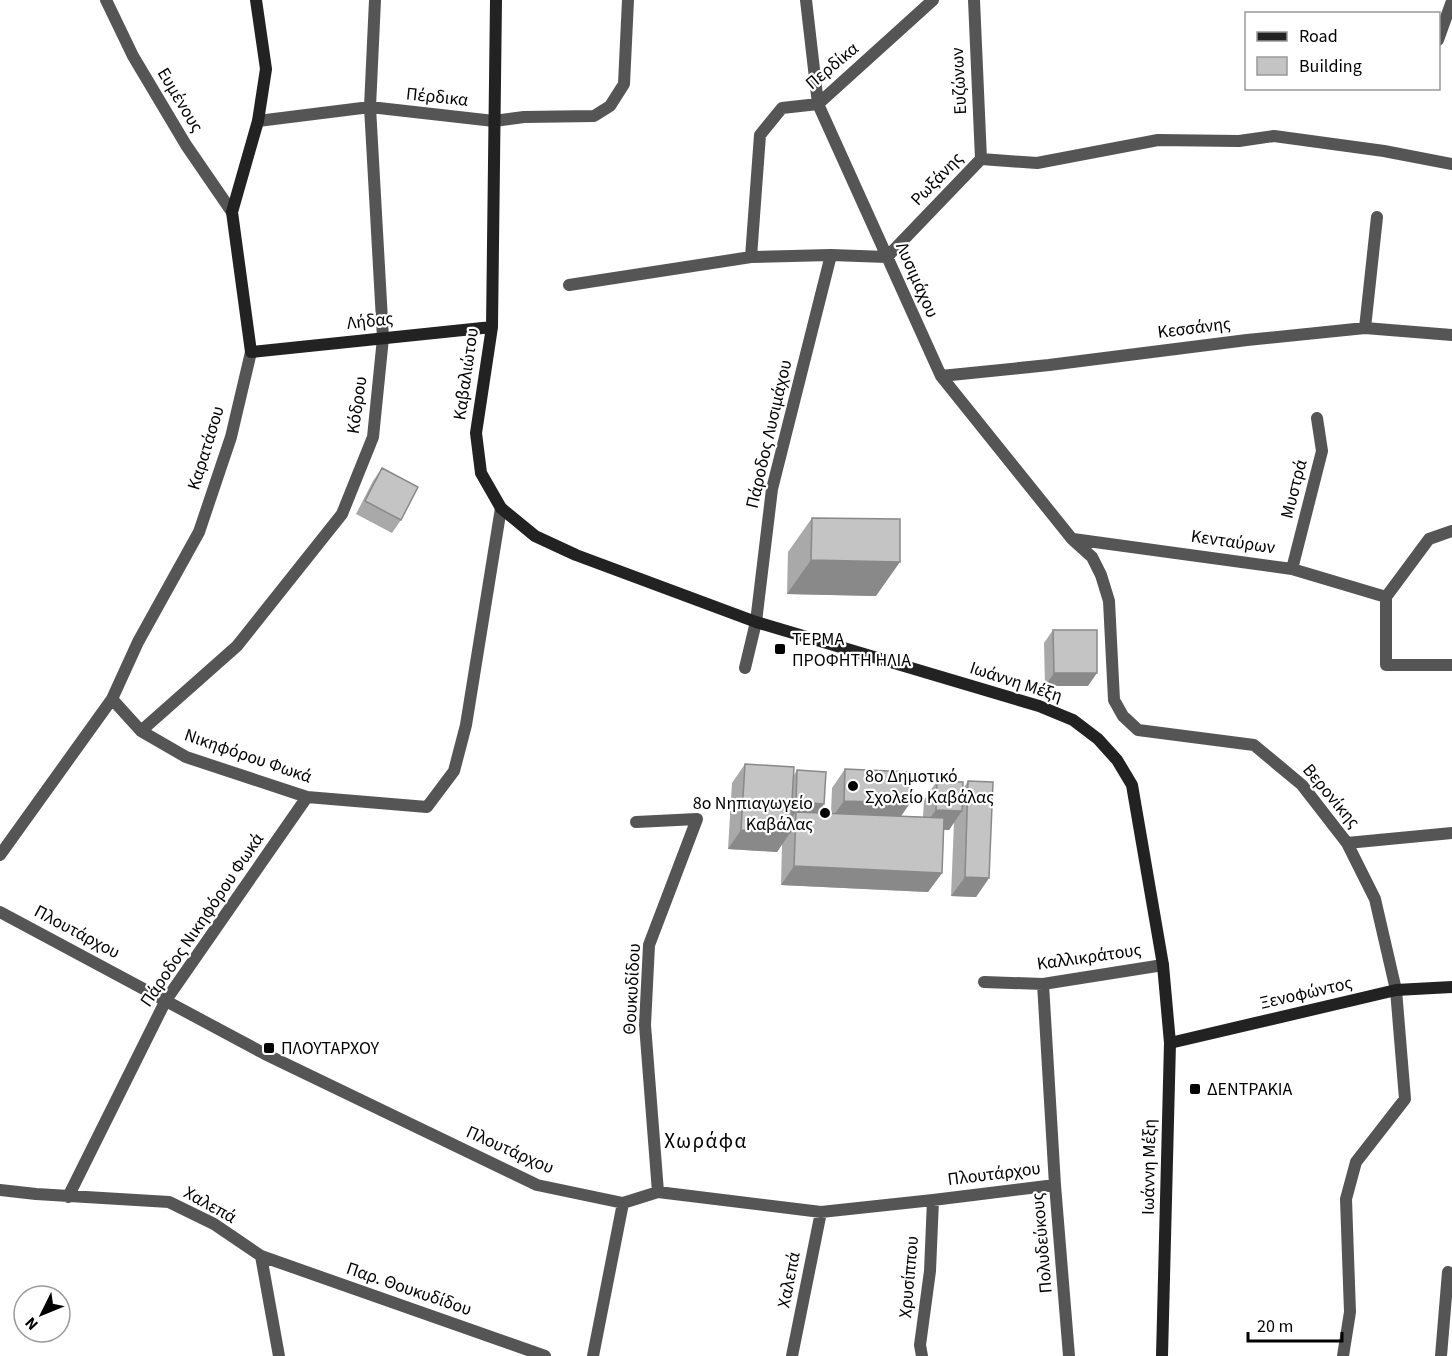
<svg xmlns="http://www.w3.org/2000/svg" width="1452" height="1356" viewBox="0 0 1452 1356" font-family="'Source Sans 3',sans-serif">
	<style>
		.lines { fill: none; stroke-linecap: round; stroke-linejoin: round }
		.street { stroke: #555; stroke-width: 12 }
		.secondary { stroke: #222; stroke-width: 12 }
		.wall { fill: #a9a9a9 }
		.shaded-wall { fill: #898989 }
		.building { fill: #c4c4c4; stroke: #898989; stroke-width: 1.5 }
		.poi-dot { fill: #000; stroke: #fff; stroke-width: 2 }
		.labels { text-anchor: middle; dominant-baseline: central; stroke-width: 4.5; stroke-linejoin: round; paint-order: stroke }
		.street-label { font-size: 18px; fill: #000; stroke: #fff }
		.poi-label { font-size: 18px; fill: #000; stroke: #fff; text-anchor: start }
		.quarter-label { font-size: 21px; letter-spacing: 1.5px; fill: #000; stroke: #fff }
	</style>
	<rect width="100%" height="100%" fill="#fff"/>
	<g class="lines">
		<path class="street" d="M106,0l27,56 53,89 46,67
			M806,0l12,104 123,272 131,163 20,18 9,18 8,26 5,99 9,16 15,14 116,15 48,40 45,58 28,56 21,91 9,109 -49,63 -10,37 4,113 -7,44
			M974,0l7,159
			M1438,40l14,-39
			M258,121l112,-14 124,14 30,-4 70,-1 16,-10 14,-22 4,-84
			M751,257l9,-122 22,-27 36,-4 115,-104
			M569,285l182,-28 80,-2 56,2 94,-98 56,4 121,-23 81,1 35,-5 110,15 68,13
			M1365,328l12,-111
			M941,376l108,-11 198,-25 118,-12 87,7
			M1073,539l219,30 94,28
			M1292,569l30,-118 -5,-33
			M1386,597v68h66
			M1386,597l43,-58 23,-8
			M745,668l11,-46 16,-133 59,-234
			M112,699l29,32 45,26 121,40 120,10 27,-36 12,-46 35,-217
			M141,731l96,-85 105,-132 31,-77 10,-99 -13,-231 5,-107
			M636,822l61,-3 -48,126 -4,80 13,167
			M1347,843l105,-10
			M0,855l112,-156 26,-57 61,-110 32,-95 20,-85
			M0,912l265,142 272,131 86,18 35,-11 163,20 112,-12 122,-15
			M984,982l59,2 120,-19
			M1043,984l12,201 14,171
			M0,1190l36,4 133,8 45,22 47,32 18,100
			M68,1197l98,-197 141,-203
			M261,1256l284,100
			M593,1356l30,-153
			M792,1356l29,-144
			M922,1356l-2,-11 10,-74 3,-71
			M1441,1356l7,-84"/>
		<path class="secondary" d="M256,0l10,69 -8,52 -26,91 19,140 241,-25
			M496,0l-4,327 -16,106 5,40 20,35 34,28 41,19 180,67 283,84 34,14 25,19 19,21 15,25 31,180 7,78 -8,313
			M1170,1043l226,-53 56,-3"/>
	</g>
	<path class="wall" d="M382,468l19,52 -9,13 -36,-19 17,-33z
		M812,518l64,78 -89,-2 1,-42z
		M1053,630l35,56h-43l-1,-43z
		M745,764l49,11 3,-5 21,43h13l1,-25 13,-19 65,34 -9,13 22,1 1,-17 13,-19 26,8 5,-8 21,97 -13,19 -25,-1 3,-74 -5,8 -5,-1 -2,44 -14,19 -147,-7 1,-41 -5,8 -49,-3 4,-66z"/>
	<path class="shaded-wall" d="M811,560l89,2 -24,34 -89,-2z
		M1054,673h43l-9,13h-43z
		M844,801l66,2 -13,19 -66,-3z
		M796,802l28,2 -13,19 -15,-11 -7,9h-7z
		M936,810l26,1 -13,19 -27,-1z
		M741,830l49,3 -13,19 -49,-3z
		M794,866l148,7 -14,19 -147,-7z
		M965,877l24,1 -13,19 -25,-1z"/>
	<path class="building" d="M382,468l36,19 -17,33 -36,-19z
		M812,518l88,1v43l-89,-2z
		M1053,630h44v43h-43z
		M745,764l49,3 -4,66 -49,-3z
		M845,769l66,3 -1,31 -66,-2z
		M797,770l29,2 -2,32 -28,-2z
		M937,781l26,1 -1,29 -26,-1z
		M968,781l25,1 -4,96 -24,-1z
		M796,812l148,6 -2,55 -148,-7z"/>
	<g class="poi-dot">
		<rect x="774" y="643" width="12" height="12" rx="3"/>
		<circle cx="853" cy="786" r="6"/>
		<circle cx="825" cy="813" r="6"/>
		<rect x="263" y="1042" width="12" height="12" rx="3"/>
		<rect x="1189" y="1083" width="12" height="12" rx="3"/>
	</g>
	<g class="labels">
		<g class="street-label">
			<text transform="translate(832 66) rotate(-40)">Περδίκα</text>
			<text transform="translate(959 81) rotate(-93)">Ευζώνων</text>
			<text transform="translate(437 97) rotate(6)">Πέρδικα</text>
			<text transform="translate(180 100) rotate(59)">Ευμένους</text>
			<text transform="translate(937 179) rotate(-46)">Ρωξάνης</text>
			<text transform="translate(917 280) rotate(66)">Λυσιμάχου</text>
			<text transform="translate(370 321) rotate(-6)">Λήδας</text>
			<text transform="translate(1194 328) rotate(-7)">Κεσσάνης</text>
			<text transform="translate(466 374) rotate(-82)">Καβαλιώτου</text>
			<text transform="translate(357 405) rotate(-82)">Κόδρου</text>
			<text transform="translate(769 434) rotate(-77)">Πάροδος Λυσιμάχου</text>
			<text transform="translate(206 448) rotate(-73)">Καρατάσου</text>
			<text transform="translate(1294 489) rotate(-76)">Μυστρά</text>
			<text transform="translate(1233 542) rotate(8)">Κενταύρων</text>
			<text transform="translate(1016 682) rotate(18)">Ιωάννη Μέξη</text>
			<text transform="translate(248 756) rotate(19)">Νικηφόρου Φωκά</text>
			<text transform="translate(1331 796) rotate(50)">Βερονίκης</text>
			<text transform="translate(202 920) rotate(-56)">Πάροδος Νικηφόρου Φωκά</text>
			<text transform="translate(77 932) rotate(28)">Πλουτάρχου</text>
			<text transform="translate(1089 957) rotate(-8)">Καλλικράτους</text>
			<text transform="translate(632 989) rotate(-87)">Θουκυδίδου</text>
			<text transform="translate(1306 993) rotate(-13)">Ξενοφώντος</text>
			<text transform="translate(510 1150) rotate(24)">Πλουτάρχου</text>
			<text transform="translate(1149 1167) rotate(-89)">Ιωάννη Μέξη</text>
			<text transform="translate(994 1174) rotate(-7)">Πλουτάρχου</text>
			<text transform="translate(210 1205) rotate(29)">Χαλεπά</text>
			<text transform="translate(1042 1243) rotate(-95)">Πολυδεύκους</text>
			<text transform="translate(909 1277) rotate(-85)">Χρυσίππου</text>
			<text transform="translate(789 1280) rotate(-79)">Χαλεπά</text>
			<text transform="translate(409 1289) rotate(19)">Παρ. Θουκυδίδου</text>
		</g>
		<g class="poi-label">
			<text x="792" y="639">ΤΕΡΜΑ<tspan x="792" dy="21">ΠΡΟΦΗΤΗ ΗΛΙΑ</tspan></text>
			<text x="865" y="776">8ο Δημοτικό<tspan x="865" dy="21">Σχολείο Καβάλας</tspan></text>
			<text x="813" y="803" text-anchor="end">8ο Νηπιαγωγείο<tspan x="813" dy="21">Καβάλας</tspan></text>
			<text x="281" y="1048">ΠΛΟΥΤΑΡΧΟΥ</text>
			<text x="1207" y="1089">ΔΕΝΤΡΑΚΙΑ</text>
		</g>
		<g class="quarter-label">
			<text x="706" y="1141">Χωράφα</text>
		</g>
	</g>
	<rect x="1245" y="12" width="195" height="78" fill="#ffffff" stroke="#999999" stroke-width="1.5"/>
	<rect x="1257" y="32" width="30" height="9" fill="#222222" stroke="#999999" stroke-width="1.5"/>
	<text x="1299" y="42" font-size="18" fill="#000000">Road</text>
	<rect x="1257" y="57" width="30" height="18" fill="#c4c4c4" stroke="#999999" stroke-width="1.5"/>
	<text x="1299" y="72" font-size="18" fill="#000000">Building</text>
	<g transform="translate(42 1314) rotate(227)"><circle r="28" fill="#ffffff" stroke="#999999" stroke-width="1.5"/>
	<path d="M0-4.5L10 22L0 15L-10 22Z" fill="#000000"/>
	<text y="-9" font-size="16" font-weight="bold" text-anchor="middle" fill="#000000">N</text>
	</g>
	<path d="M1248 1332v9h94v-9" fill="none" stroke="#000000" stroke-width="3"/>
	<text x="1257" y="1332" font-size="18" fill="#000000" stroke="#ffffff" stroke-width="4.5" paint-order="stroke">20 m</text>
</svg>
